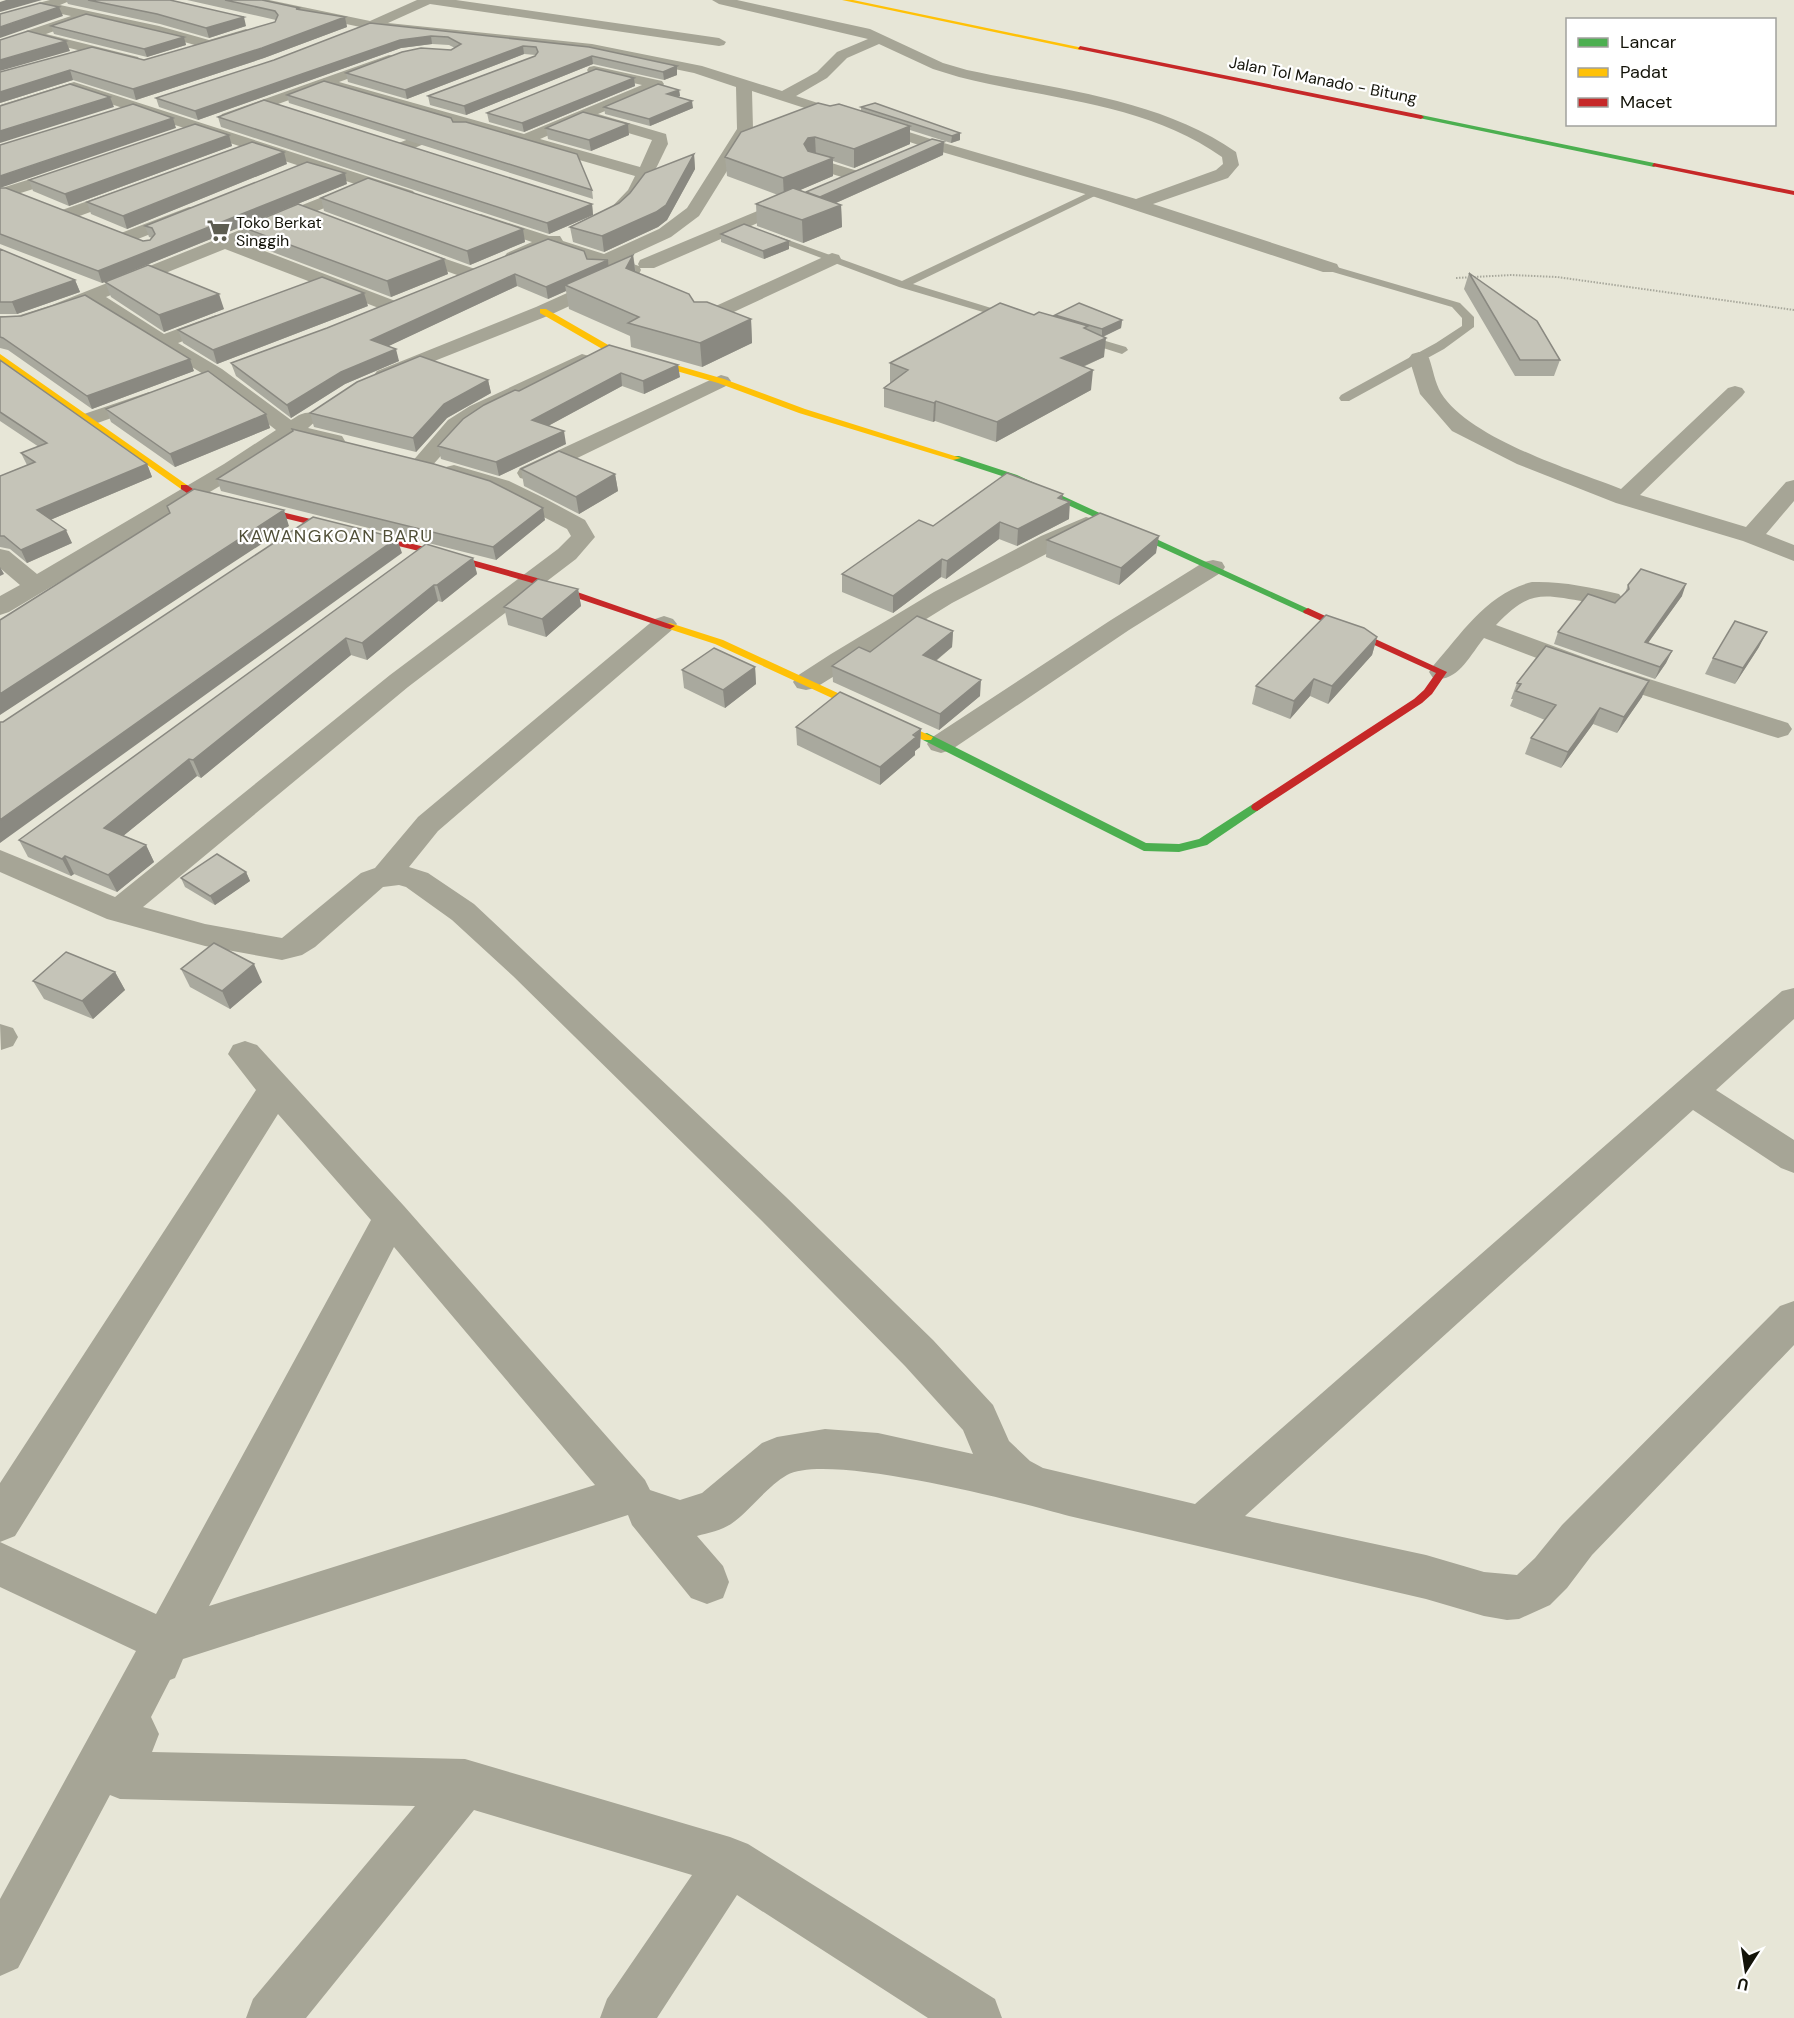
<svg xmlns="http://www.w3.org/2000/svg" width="1794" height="2018" viewBox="0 0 1794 2018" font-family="'DM Sans',sans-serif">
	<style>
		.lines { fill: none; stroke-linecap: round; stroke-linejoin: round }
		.path { stroke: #a8a89c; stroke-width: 2; stroke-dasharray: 1.5 1.5; stroke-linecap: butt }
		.lane { fill: #a6a596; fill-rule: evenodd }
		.street { fill: #a6a596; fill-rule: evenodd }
		.fast { fill: #4caf50; fill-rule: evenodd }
		.slow { fill: #ffc107; fill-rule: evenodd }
		.jam { fill: #c62828; fill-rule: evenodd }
		.wall { fill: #a9a99e }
		.shaded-wall { fill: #8a8981 }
		.building { fill: #c5c4b8; stroke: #8a8981; stroke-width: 1.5 }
		.labels { text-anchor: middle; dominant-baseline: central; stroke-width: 4.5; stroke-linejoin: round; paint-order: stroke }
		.far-street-label { font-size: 16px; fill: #131309; stroke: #fff }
		.far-poi-label { font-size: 16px; fill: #131309; stroke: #fff; text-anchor: start }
		.far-quarter-label { font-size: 18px; letter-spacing: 1.5px; fill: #504f37; stroke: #fff }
	</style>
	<rect width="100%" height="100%" fill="#e7e6d7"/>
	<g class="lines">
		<path class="path" d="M1456,278l55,-3 46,2 237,33"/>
		<path class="lane" d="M1094,190l9,2 -190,92 101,31v4l-4,1 -111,-33 -139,-52 1,-2h8l133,48z
			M1330,265l130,38 14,14v10l-30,22 -95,52h-8l-2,-3 2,-3 95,-52 26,-17v-8l-10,-11 -126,-37v-4z
			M1082,334l44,13 2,3 -6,4 -44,-14v-4z"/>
		<path class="street" d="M50,0h22l-12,5 99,21 50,14 37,-11 7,4 -2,3 -42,13 -53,-15 -68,-15 -42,15 92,23 2,3 -7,4 -107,-27 -2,-3 2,-3 45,-15 -33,-7 -2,-3 2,-3z
			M243,0h26l101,21 47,-21h39l263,38 7,4 -2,3 -5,1 -289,-42 -42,19 204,21 110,22 80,25 35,-19 20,-20 31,-13 -149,-35 -7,-4h25l133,29 73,34 24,7c88,19 194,29 269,82l3,13 -11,13 -75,26 184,60 2,4 -2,4h-14l-231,-76 -167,-49 -173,-56 1,38 -54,87 -28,21 -50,23 18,6 2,4 -2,4 -89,41 -166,66 -7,-2 -3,-4 3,-4 159,-64 80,-36c-10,-4 -17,0 -27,-2l-2,-4 2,-3 -39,-14 -31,13h-12l-3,-4 3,-4 25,-11 -57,-19 -3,-4 3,-4 6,-1 68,22h11l3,5 41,13 55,-25 28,-21 50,-79 -1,-42 -42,-14 -102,-21 -222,-23 -120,-25zM879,44l54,25 26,8c87,22 188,26 263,80l1,7 -7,6 -80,29 -199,-58 -141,-45 31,-18 20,-20z
			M389,55l5,1 2,3 -2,3 -55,20 185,52 118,-49 -53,-12 -2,-3 2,-3 5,-1 68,15 2,3 -2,3 -64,27 68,20 2,10c-10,19 -35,81 -61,75l-3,-4 24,-25 7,-14 -171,-49 -92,39h-12l-2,-4 2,-4 90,-35 -125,-36 -91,33 -6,2 -8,-5 2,-3zM584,120l68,20 -12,27 -100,-28z
			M74,82l339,109 3,4 -3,4 -6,1 -36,-11 -130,53 157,60 3,4 -3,4h-14l-159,-61 -119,48 58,37 52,-19h14l3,4 -3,4 -52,20 44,26 69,51c9,-6 14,-9 25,-7l3,5 -11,10 34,8 3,5 -3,5 -8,2 -40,-11 -54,37 -231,138 -9,3v-19l20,-11 -20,-17v-19l9,2 28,23 187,-110 52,-34 -68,-53 -118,-73 -65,22 -25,2v-12h17l35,-11 303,-121 -281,-92 -74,23v-10z
			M815,158l46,14 2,4 -8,5 -46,-14 -2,-4z
			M72,166l6,1 2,4 -2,4 -67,21 -6,-1 -3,-4 3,-4z
			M131,186l6,1 3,4 -3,4 -63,23h-12l-3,-4 3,-4z
			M798,194l6,1 3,4 -3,4 -150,65h-14l-2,-4 2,-4z
			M189,207l6,1 3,4 -3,4 -62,25h-12l-3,-4 3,-4z
			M405,245l73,25 2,4 -2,4 -7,2 -72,-26 -3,-4 3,-4z
			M832,253l7,2 2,4 -2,4 -129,60h-14l-3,-4 3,-4z
			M1419,352l7,2 3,4c4,11 6,25 12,35 29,46 129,76 180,96l107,-101 7,-2 7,2 3,4 -3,4 -102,99 106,32 40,-45 8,-2v21l-28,33 28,11v16l-51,-20 -127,-38 -99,-39 -65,-33 -32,-37 -11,-36 3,-4z
			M582,354l7,2 3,4 -3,4 -103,52 -22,14 -34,38 -8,2 -8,-2 -3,-5 37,-43 22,-14z
			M721,375l7,2 3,4 -3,4 -192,93 -8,2 -8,-2 -3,-5 3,-5z
			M149,392l7,2 4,4 -4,4 -64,23 -8,-1 -3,-5 3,-5z
			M454,465l55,16 35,17 41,22 10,17 -19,22 -168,128 -265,220 62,17 77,14 79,-65 14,-5 43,-51 237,-198 9,-3 9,3 4,5 -4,5 -235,202 -29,36 19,6 46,31 312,293 147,143 60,65 16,36 21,20 13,7 152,36 587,-513 12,-3v31l-78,71 78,50v33l-13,-5 -88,-58 -448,406 181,39 58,17 33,3 18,-17 27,-33 218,-219 14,-5v44l-202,210 -25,33 -17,17 -31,14 -12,1 -23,-4 -58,-17 -357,-83c-50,-14 -241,-64 -282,-41 -21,12 -36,35 -56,49 -9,6 -23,9 -34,12l26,30 6,16 -6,16 -16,6 -16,-6 -59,-73 -4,-10 -445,144 -8,19 -5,2 -19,37 8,17 -7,18 313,7 265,78 18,7 247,155 7,19h-74l-191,-123 -80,123h-57l7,-19 85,-124 -218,-65 -168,208h-60l7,-19 162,-193 -295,-7 -10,-4 -92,173 -18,8v-77l136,-248 -136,-64v-45l156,72 215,-394 -93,-106 -263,422 -15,6v-59l256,-393 -28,-36 5,-9 12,-4 12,4 147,161 241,274 5,10 30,10 22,-7 60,-50 15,-6 48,-8 53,4 95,21 -10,-24 -58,-64 -145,-147 -247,-243 -61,-56 -46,-33 -7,-2 -16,2 -68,60 -13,8 -20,5 -77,-14 -98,-27 -107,-47v-22l115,47 275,-222 168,-126 13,-13 -4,-7 -74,-38 -47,-14 -3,-5 3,-5zM394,1247l201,238 -386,121z
			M1086,517l8,2 4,5 -4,5 -142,74 -137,85 -9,2 -9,-2 -4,-6 4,-6 34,-22 103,-62 107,-56z
			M1213,560l9,2 3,5 -3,5 -93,58 -178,120 -10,3 -10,-3 -4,-6 4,-6 180,-118 93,-58z
			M1532,582c28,-1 59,5 87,12l4,5 -4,5c-12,3 -22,0 -33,-2 -45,-8 -57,-12 -90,23l109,40 183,58 4,6 -4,6 -10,3 -10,-3 -181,-58 -103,-39c-14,17 -27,46 -51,40l-4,-6 4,-6c29,-33 54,-73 99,-84z
			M0,1024l13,4 5,9 -5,9 -12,4z"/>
		<path class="fast" d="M1421,115l233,48 3,2 -3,2 -235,-49z
			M953,456h6l58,19 296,136 -5,3 -4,-1 -293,-134 -58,-19z
			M927,733l219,110 33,1 20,-5 54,-35 4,-1 6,4 -56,38 -28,7 -35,-1 -221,-111v-6z"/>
		<path class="slow" d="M842,0h11l230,48 -3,2z
			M540,309h6l64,37 114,33 81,30 156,49 -8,2 -154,-47 -81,-30 -114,-33 -64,-37z
			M0,354l187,131v4h-6l-181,-129z
			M670,623l53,17 210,97 -2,3h-8l-208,-96 -49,-16v-4z"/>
		<path class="jam" d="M1080,46l341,69 3,2 -3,2 -343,-70z
			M1654,163l140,28v4l-142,-29z
			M181,485h6l9,6 233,57 108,30 138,48 -5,3 -4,-1 -137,-46 -106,-30 -233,-57 -9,-6z
			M1308,608l139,64 -15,22 -10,9 -165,108 -4,-1 -2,-3 2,-3 161,-105 10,-9 12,-17 -132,-60 -1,-2z"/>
	</g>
	<path class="wall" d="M66,0h104l76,26 -37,12 -49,-14 -92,-20z
		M187,0h75l37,10 46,7 2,10 -83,31 -128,42 -63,-20 -73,23v-31l144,-12 131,-38 1,-2z
		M370,23l307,43v9l-13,5 -71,-16 -127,51 -36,-10 -2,-9 107,-40 1,-1 -12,-1 -117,45 -59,-17 -2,-9 105,-23 4,-2 -6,-3 -17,-1 -31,4 -203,72 -39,-13 -3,-9 118,-38z
		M51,26l133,11 2,8 -39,12 -93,-23z
		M634,78l1,8 -111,46 -35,-10 -2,-9z
		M679,90l1,6 -2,1 15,11 -43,18 -45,-12 -1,-7z
		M287,95l166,27 139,68 1,9 -304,-96z
		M830,106l31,5v-4l99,26v7l-9,3 -41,-13v14l-56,24 -21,-7v15l-33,14 6,3 137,-38 -107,48 5,2 1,22 -39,16 -46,-17 -1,-22 22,-9 -51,-19 -2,-19z
		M218,117l374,87 1,11 -44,19 -328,-107z
		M628,124l1,11 -38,16 -43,-12 -2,-11z
		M229,135l3,11 -163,60 -36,-15 -4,-11z
		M694,154l1,15 -28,51 -9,7 -54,25 -31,-10 -3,-15 49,-24z
		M287,164l-160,65 -36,-15 -4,-12z
		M347,184l-245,99 -102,-39v-56l143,53 7,-1 2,-2 -3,-1 -4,-11z
		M321,198l202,31 2,13 -55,23 -146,-54z
		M242,227l202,32 4,15 -57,23 -145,-55z
		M721,234l68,7v8l-25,10 -43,-17z
		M548,239l39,20 21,1v6l25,-11 3,17 58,30 57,17 1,24 -50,24 -71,-20 -1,-11 -61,-27 -3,-18 -18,8 -31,-13 -129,60 11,15 -54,23 -54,34 -55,-42 -5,-13 96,-35z
		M0,249l75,31 5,12 -63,22h-17z
		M1469,273l91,87 -6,16h-39l-51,-87z
		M105,282l119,27 -60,23 -53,-35z
		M368,306l-151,58 -34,-21 -5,-13z
		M1034,315l88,5 -1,8 -18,9 1,20 -21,10 8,23 -95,52 -61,-21 -2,1 -49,-15v-19l6,-5v-20z
		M0,317l194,54 -102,38 -84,-59 -8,-2z
		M609,345l71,32 -36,17 -22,-8 -74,40 18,18 -67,32 -58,-17 -3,-13 81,-55z
		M0,360l147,104 5,13 -102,43 22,23 -45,20 -17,-14 -10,-2v-71l27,-11 -6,-12 18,-6 -39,-26z
		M488,380l3,13 -44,25 -31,34 -102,-25 -4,-14z
		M106,409l160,5 4,14 -95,39 -64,-45z
		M521,469l94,5 3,17 -39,23 -55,-28z
		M217,479l328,41 -49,40 -275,-69z
		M1062,499l7,20 -52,27 -18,-7 -53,40 -5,-2 -48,36 -51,-21v-18l91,-48z
		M1047,540l109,13 -37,32 -73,-28z
		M473,558l4,16 -35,28 -4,-1 -71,59 -16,-5 -150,123 -4,-2 -74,60 23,9 8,17 -37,30 -43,-18 -3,2 -43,-19 -9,-17z
		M1628,585l54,11 -34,47 24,8 -6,12 -11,16 -101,-35 4,-12 57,-29 10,-10z
		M578,589l3,17 -35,31 -38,-12 -4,-18z
		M953,631l-1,16 -16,14 44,35 -41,34 -106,-48 -1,-16 38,-14z
		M1377,637l-5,18 -44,49 -18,-8 -20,23 -38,-15 4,-18z
		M1759,647l-24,37 -30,-10 8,-16z
		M755,667l1,17 -31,24 -41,-20 -2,-18z
		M1517,683l125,14 -25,36 -24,-9 -32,44 -36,-14 6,-16 14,-18 -35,-14 3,-7h-2z
		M796,727l125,2 -1,18 -5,4v4l-35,30 -83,-40z
		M246,872l4,9 -35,24 -30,-18 -4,-9z
		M181,969l81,13 -32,27 -40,-22z
		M115,972l10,18 -32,29 -49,-20 -11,-18z"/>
	<path class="shaded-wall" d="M6,0h36l-42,12v-10z
		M59,7l4,9 -63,22v-11z
		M244,17l2,9 -37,12 -3,-10z
		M345,17l2,10 -83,31 -128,42 -3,-11z
		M431,36l1,8 -31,4 -203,72 -3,-9 205,-71z
		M184,37l2,8 -39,12 -3,-8z
		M66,41l4,10 -70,20v-11z
		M523,46l1,8 -117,45 -2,-9z
		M592,56l1,8 -127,51 -2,-9z
		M677,66v9l-13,5 -1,-8z
		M70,70l3,10 -73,23v-11z
		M634,78l1,8 -111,46 -2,-9z
		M679,90l1,6 -12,5 -1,-7z
		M110,97l4,10 -114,36v-12z
		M692,101l1,7 -43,18 -1,-7z
		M173,118l3,10 -176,60v-12z
		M628,124l1,11 -38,16 -2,-11z
		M910,126v18l-56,24v-19z
		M960,133v7l-9,3 1,-7z
		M229,135l3,11 -163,60 -4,-12z
		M815,137l1,19 -7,1 -5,-13 4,-6z
		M944,142l-1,13 -123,55v-13z
		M284,152l3,12 -160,65 -4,-13z
		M694,154l1,15 -28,51 -9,7 -54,25 -2,-16z
		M833,158v18l-49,21 -1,-19z
		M345,173l2,11 -245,99 -4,-12z
		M592,204l1,11 -44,19 -2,-11z
		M841,205l1,22 -39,16 -1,-23z
		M523,229l2,13 -55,23 -3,-14z
		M789,241v8l-25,10 -1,-8z
		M633,255l3,23 -10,-10z
		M444,259l4,15 -57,23 -4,-16z
		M608,260l1,12 -44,13 1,6 -18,8 -2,-12z
		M515,274l2,12 -143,67 -3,-13z
		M75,280l5,12 -63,22 -5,-12z
		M364,293l4,13 -151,58 -4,-14z
		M219,294l5,15 -60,23 -5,-17z
		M751,319l1,24 -50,24 -2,-24z
		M1122,320l-1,8 -19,9v-8z
		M1106,338l-2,19 -45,20 2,-19z
		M396,349l3,12 -54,23 -54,34 -4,-13 54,-33z
		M190,359l4,12 -102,38 -5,-13z
		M678,365l2,12 -36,17 -1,-13z
		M1093,370l-2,20 -95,52 1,-20z
		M621,373l1,13 -87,47 -3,-13z
		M488,380l3,13 -44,25 -31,34 -3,-14 31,-34z
		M936,401l-1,20 -2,1 1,-19z
		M266,414l4,14 -95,39 -5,-13z
		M564,431l2,13 -67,32 -3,-14z
		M147,464l5,13 -109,46 -6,-13z
		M615,474l3,17 -39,23 -3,-17z
		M1063,494l-2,13 9,-5 -1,17 -52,27 1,-17z
		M543,508l2,12 -49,40 -3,-13z
		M284,510l5,16 -289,189v-21z
		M1000,522l-1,17 -53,40 1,-18z
		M66,530l6,13 -45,20 -6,-13z
		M1159,536l-3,17 -37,32 2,-17z
		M397,538l5,15 -402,290v-23z
		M473,558l4,16 -35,28 -5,-17z
		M942,559l-1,18 -48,36v-17z
		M0,567l4,7 -4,2z
		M1686,584l-4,12 -42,58 5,-12z
		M434,585l4,16 -71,59 -5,-17z
		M578,589l3,17 -35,31 -4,-18z
		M953,631l-1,16 -29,24v-16z
		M1767,632l-8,15 -24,37 8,-16z
		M1377,637l-5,18 -44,49 4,-18z
		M346,638l5,17 -150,123 -8,-18z
		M1672,651l-6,12 -11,16 5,-12z
		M755,667l1,17 -31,24 -2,-18z
		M1314,679l-4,17 -20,23 4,-18z
		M981,680l-1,16 -41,34 1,-16z
		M1649,681l-7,16 -25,36 7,-16z
		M1600,708l-7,16 -32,44 7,-16z
		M921,729l-1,18 -5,4v4l-35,30v-18z
		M189,759l8,17 -85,69 -8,-17z
		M146,845l8,17 -37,30 -9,-17z
		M65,856l9,18 -3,2 -9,-17z
		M246,872l4,9 -35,24 -5,-9z
		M254,964l8,18 -32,27 -8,-18z
		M115,972l10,18 -32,29 -11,-18z"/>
	<path class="building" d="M88,0h82l74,17 -38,11 -49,-14z
		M225,0h37l37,8 -3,1 49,8 -83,31 -129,41 -63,-19 -70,22v-20l92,-25 52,13 131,-38 3,-7 -3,-4z
		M40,3l19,4 -59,20v-13z
		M86,14l98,23 -40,12 -93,-23z
		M370,23l219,24 88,19 -14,6 -71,-16 -128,50 -36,-10 107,-40 3,-4 -2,-5 -13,-1 -118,44 -59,-17 56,-21 19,-4 30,2 10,-6 -13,-7 -17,-1 -31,4 -205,71 -39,-13 118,-38z
		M28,31l38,10 -66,19v-20z
		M596,69l38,9 -112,45 -35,-10z
		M324,81l127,37 2,4h13l111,32 15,36 -305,-95z
		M70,84l40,13 -110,34v-25z
		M658,84l21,6 -12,4 25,7 -43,18 -45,-12z
		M264,100l328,104 -45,19 -329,-106z
		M818,103l12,3 9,-2 71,22 -56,23 -39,-12 -7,1 -4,6 4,7 25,7 -50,20 -58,-21 16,-25z
		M875,103l85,30 -8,3 -91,-29z
		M133,104l40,14 -173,58v-31z
		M583,112l45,12 -39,16 -43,-12z
		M195,124l34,11 -164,59 -36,-14z
		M932,139l12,3 -124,55 -14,-5z
		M252,142l32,10 -161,64 -36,-14z
		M694,154l-28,51 -10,7 -54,24 -32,-9 49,-24 11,-10 15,-20z
		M307,162l38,11 -247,98 -98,-37v-46h6l137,53 7,-1 5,-6 -3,-6 -7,-2z
		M368,178l155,51 -56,22 -146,-53z
		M793,188l48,17 -39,15 -46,-16z
		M298,204l146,55 -57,22 -145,-54z
		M744,224l45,17 -26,10 -42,-17z
		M548,239l36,12 3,8 21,1 -62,27 -31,-13 -144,66 25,9 -55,23 -54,33 -56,-42 96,-35z
		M0,249l75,31 -63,22h-12z
		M633,255l-7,13 63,26 5,8h13l44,17 -51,24 -72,-20 11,-6 -74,-32z
		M148,265l71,29 -60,21 -54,-33z
		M1469,273l68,48 23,39h-40z
		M322,277l42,16 -151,57 -35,-20z
		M85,295l105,64 -103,37 -84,-58 -3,-1v-20l21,-1z
		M1000,303l34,12 5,-3 49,14 -4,2 22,10 -45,20 32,12 -96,52 -61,-21 -2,2 -50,-15 24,-18 -18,-7z
		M1079,303l43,17 -20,9 -47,-14z
		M609,345l69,20 -35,16 -22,-8 -89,47 32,11 -68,31 -58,-16 25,-27 21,-14 31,-15 4,1z
		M420,356l68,24 -44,24 -31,34 -103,-25 47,-31z
		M0,360l147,104 -110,46 29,20 -45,20 -17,-14h-4v-60l35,-14 -14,-9 26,-10 -47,-31z
		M208,371l58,43 -96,40 -64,-45z
		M292,429l142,35 56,17 53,27 -50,39 -276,-68 76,-48z
		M559,451l56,23 -39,23 -55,-28z
		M1007,473l56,21 -5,4 12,4 -52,27 -18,-7 -53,39 -5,-2 -49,37 -51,-22 77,-54 14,6z
		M194,489l90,21 -284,184v-74l170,-107 -3,-7z
		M1100,513l59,23 -38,32 -74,-28z
		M313,517l84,21 -397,282v-98h3z
		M426,544l47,14 -36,27h-3l-72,58 -16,-5 -153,122 -4,-1 -85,69 42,17 -38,30 -43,-19 -3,3 -43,-19z
		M1641,569l45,15 -41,58 27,9 -12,16 -102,-35 30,-38 27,9 14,-14 -1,-4z
		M538,579l40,10 -36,30 -38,-12z
		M1326,615l38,13 13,9 -45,49 -18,-7 -20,22 -38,-15z
		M917,616l36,15 -30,24 58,25 -41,34 -108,-48 27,-19 11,5z
		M1735,621l32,11 -24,36 -30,-10z
		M1546,646l103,35 -25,36 -24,-9 -32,44 -37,-14 25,-33 -40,-14 5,-7 -4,-1z
		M714,648l41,19 -32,23 -41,-20z
		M840,692l81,37 -8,6 3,2 -36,30 -84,-40z
		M217,854l29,18 -36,24 -29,-18z
		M214,943l40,21 -32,27 -41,-22z
		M66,952l49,20 -33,29 -49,-20z"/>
	<defs>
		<symbol id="supermarket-bare" viewBox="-9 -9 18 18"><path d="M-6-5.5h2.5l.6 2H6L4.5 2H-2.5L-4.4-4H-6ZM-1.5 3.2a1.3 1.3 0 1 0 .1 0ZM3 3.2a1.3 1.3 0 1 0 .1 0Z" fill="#5d5d51" stroke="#fff" stroke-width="2.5" paint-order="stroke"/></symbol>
	</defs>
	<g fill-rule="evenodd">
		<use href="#supermarket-bare" x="202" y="214" width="33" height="33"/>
	</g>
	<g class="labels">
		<g class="far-street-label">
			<text transform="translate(1323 80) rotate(11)">Jalan Tol Manado - Bitung</text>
		</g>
		<g class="far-poi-label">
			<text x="236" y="222">Toko Berkat<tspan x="236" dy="18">Singgih</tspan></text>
		</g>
		<g class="far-quarter-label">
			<text x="336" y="536">KAWANGKOAN BARU</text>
		</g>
	</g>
	<rect x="1566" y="18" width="210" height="108" fill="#ffffff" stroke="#a1a19d" stroke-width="1.5"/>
	<rect x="1578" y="38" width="30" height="9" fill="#4caf50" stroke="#a1a19d" stroke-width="1.5"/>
	<text x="1620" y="48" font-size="18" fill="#131309">Lancar</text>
	<rect x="1578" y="68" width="30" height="9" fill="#ffc107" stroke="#a1a19d" stroke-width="1.5"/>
	<text x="1620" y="78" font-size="18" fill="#131309">Padat</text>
	<rect x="1578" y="98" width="30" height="9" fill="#c62828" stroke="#a1a19d" stroke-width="1.5"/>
	<text x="1620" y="108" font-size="18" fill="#131309">Macet</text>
	<g transform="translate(1746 1970) rotate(192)" stroke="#ffffff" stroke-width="4.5" paint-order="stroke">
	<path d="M0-4.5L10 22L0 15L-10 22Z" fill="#131309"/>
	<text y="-9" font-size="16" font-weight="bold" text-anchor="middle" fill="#131309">U</text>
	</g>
</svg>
